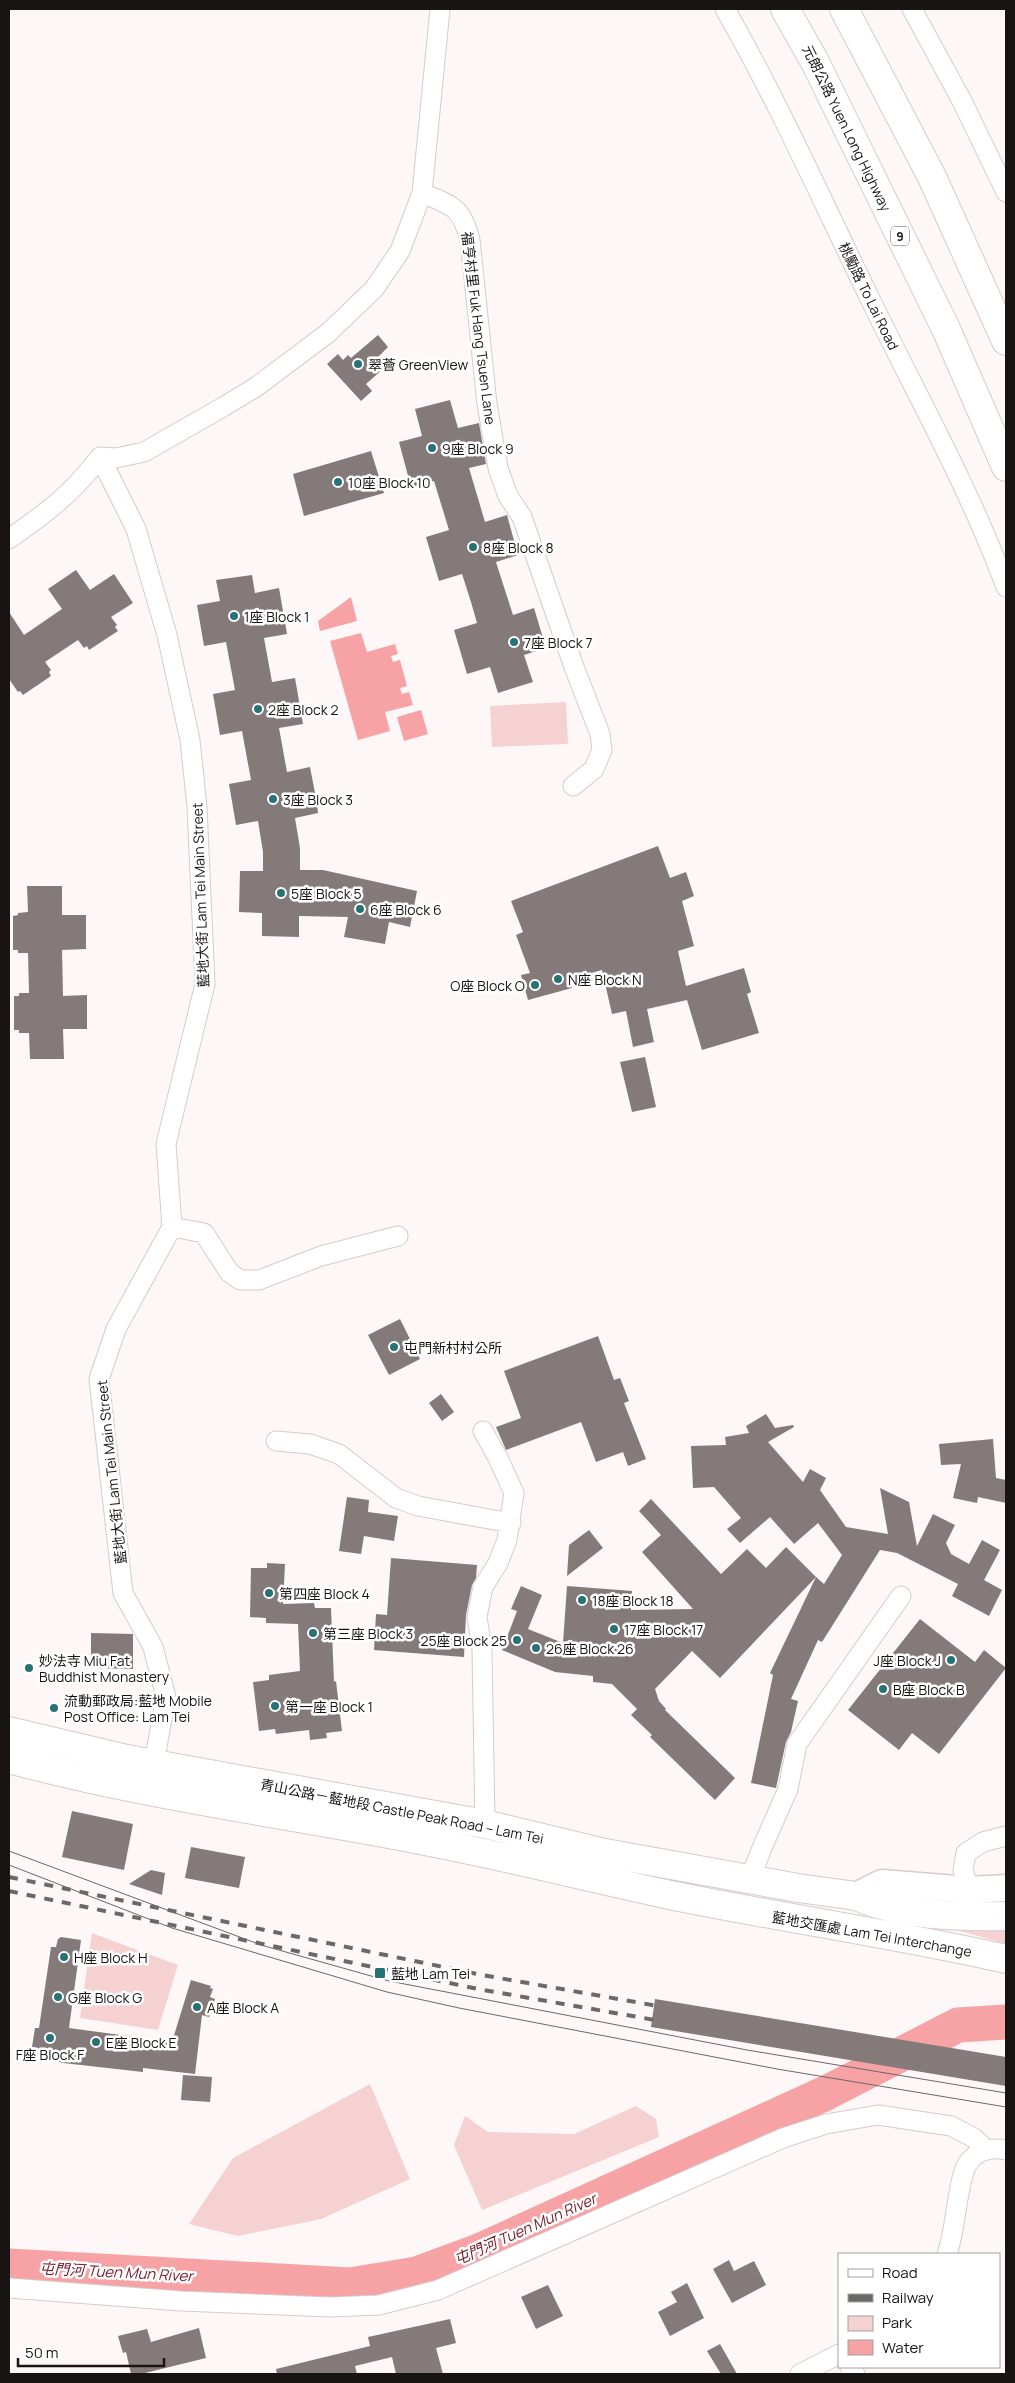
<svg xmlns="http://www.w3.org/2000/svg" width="1015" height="2383" viewBox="0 0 1015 2383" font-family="Manrope,'Noto Sans TC',sans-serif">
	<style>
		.green { fill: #f5d1d1 }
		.water { fill: #f7a2a4 }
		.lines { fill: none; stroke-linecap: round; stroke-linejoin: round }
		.river { stroke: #f7a2a4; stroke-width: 35 }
		.building { fill: #857a7a }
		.street-casing { stroke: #d7cbcb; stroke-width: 21 }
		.secondary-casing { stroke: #d7cbcb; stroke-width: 29 }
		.primary-casing { stroke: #d7cbcb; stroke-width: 30 }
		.highway-casing { stroke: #d7cbcb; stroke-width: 30 }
		.street { stroke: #fff; stroke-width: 19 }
		.secondary { stroke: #fff; stroke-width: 26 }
		.primary { stroke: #fff; stroke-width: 28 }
		.highway { stroke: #fff; stroke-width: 28 }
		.tram { stroke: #6d6868; stroke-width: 1 }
		.rail { stroke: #6d6868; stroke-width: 4; stroke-dasharray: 9 9; stroke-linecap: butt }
		.poi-dot { fill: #277274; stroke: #fff; stroke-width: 2 }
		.labels { text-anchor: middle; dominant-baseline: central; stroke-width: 5; stroke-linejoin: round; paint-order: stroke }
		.shield { fill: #fff; stroke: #5d5a5a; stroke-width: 1 }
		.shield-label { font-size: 12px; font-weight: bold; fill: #181414 }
		.street-label { font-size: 14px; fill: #181414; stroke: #fff }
		.poi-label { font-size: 14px; fill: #181414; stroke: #fff; text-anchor: start }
		.water-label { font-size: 15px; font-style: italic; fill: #751a26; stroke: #fff }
	</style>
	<rect width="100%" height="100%" fill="#fef7f7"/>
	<path class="green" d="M566,702l2,42 -76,3 -2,-41z
		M950,1928l56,2v14z
		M92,1933l86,32 -20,65 -78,-12z
		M370,2084l40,95 -89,40 -83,17 -49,-12 44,-66z
		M636,2106l20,13 3,18 -177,73 -28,-65 11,-29 23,16 86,2z"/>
	<path class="water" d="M351,597l6,24 -37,10 -2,-10z
		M361,633l6,19 28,-8 3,10 -7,2 2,6 7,-2 7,26 -7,2 2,6 7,-2 4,13 -28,7 5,19 -32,9 -28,-99z
		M421,710l7,24 -24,7 -7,-24z"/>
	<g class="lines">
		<path class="river" d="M9,2266l341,19 67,-11 62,-23 347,-158 132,-68 48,-3"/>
	</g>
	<path class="building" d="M378,335l10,12 -13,13 8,9 -17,15 6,7 -11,10 -34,-37 11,-10 5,6 5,-5 3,3z
		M450,400l8,28 21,-5 7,41 -17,4 16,54 22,-7 11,40 -22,7 17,53 21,-7 12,40 -22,7 9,27 -35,11 -8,-26 -23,7 -13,-44 23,-7 -6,-21 -9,-28 -23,7 -13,-44 23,-7 -15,-49 -23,6 -12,-45 23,-6 -7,-27z
		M371,451l13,42 -80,23 -11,-42z
		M76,570l14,20 24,-16 19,29 -22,14 6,8 -2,2 3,4 -29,19 -2,-4 -3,2 -6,-8 -33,22 6,8 -2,2 2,4 -28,19 -3,-4 -2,1 -9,-13v-67l15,23 38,-26 -14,-20z
		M252,575l3,18 24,-5 8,46 -23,4 8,44 23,-4 8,46 -24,4 8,44 23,-5 7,36 1,10 -23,5 5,30v22h23l94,21 -7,36 -21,-5 -4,22 -41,-7 4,-20 -49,-1v21l-37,-1v-23l-23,-1 1,-41h23v-19l-5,-31 -22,4 -7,-41 22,-4 -9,-49 -22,4 -7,-41 22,-4 -9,-48 -22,4 -7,-41 23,-4 -4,-21z
		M658,846l12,32 16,-6 8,24 -12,5 12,45 -16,5 8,35 58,-18 7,24 -4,2 12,39 -57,17 -15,-50 -40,9 7,33 -21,5 -7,-36 -14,3 -10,-44 -32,9 2,9 -44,12 -7,-25 9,-2 -14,-38 7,-3 -12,-31z
		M27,886h35v29h24v34l-24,1 1,46 24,-1v34h-24l1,30h-34l-1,-26h-10v-3h-5v-34h5v-3h10l-1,-40h-10v-3h-5v-34l5,-1v-2l10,-1z
		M645,1057l11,50 -24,5 -12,-50z
		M400,1319l20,40 -31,16 -21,-40z
		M598,1336l16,44 6,-2 9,23 -5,2 22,56 -18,7 -5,-14 -27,10 -15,-40 -75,28 -10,-23 25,-9 -17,-47z
		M441,1394l13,18 -12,9 -13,-18z
		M766,1414l9,14 18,-3 1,2 -26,15 35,40 7,-13 16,9 -6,12 26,37 42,7 -8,-46 29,14 8,44 16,-32 22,11 -9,18 5,11 18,10 13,-24 18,10 -16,30 18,10 -13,26 -37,-20 6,-12 -61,-31 -17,-3 -58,92 -4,-2 -27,59 7,2 -7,31 -5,10 -10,46 -25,-5 22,-108 -3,-2 46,-96 8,7 18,-29 -24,-32 -24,21 -24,-27 -30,26 -13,-14 14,-11 -27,-31 -21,1 -2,-42 35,-1 -1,-8 24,-4 -3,-7z
		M993,1439l3,39 10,2v23l-28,-6 -1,6 -24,-5 8,-34 -20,1 -2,-21z
		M347,1497l22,3 -1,12 30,4 -4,25 -30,-5 -3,18 -22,-3z
		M651,1499l70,75 26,-25 19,19 20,-21 30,30 -96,101 -28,-27 -37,38 4,12 7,8 -1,1 70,68 -20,22 -65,-63 2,-2 -21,-20 6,-6 -25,-25 -19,-2v-6l-38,-4 -53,-22 15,-39 -6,-2 10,-23 21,9 -14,34 35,14 4,-57 65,5 -1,19 62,-1 -51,-57 19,-17 -22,-24z
		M589,1530l14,18 -36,28 2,-31z
		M391,1558l86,7 -1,13 -4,7 -6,30 -2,42 -90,-7 2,-36 11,1z
		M267,1563l18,1 -2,40 31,-1 1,5h16l3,74 2,-1 6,50 -16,2 1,5 -17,2 -1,-10 -33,4 -1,-5 -16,2 -6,-49 16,-2v-5l31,-4 -2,-47 -32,-1v-5l-16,-1 1,-49h16z
		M920,1619l55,43 9,-12 22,18 -67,86 -27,-21 -13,17 -51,-40z
		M91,1633l42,1v35l-42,-1z
		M72,1811l61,13 -9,46 -62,-13z
		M191,1847l54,10 -6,31 -54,-10z
		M151,1870l14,3 -3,22 -33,-11z
		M61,1937l20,3 -12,88 103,14 19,-62 20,6 -1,2 3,1 -3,8 5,2 -6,18 -7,-2 -7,59 -52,-6v4l-80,-9 -26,-7 1,-8 -6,-1 3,-19h4l12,-81h5l2,-8z
		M655,1999l351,58v29l-355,-59z
		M183,2075l29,2 -2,25 -29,-2z
		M729,2260l5,11 20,-10 12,24 -34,18 -19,-34z
		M687,2283l17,35 -34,18 -12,-24 19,-10 -6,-10z
		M548,2285l15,31 -27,13 -15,-32z
		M450,2319l6,24 -20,5 7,26h-47l-4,-17 -37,9 2,8h-80l-1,-5 94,-23 -2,-9z
		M199,2328l7,30 -65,16h-10l-5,-22 -3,1 -5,-17 29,-7 4,13z
		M720,2344l17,30h-16l-14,-23z"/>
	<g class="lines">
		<defs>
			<path id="street" d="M725,9c55,96 100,198 149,298 45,92 96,183 132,280
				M912,9l50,92 44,91
				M422,193c31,13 39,13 48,47l17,164 11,64 10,28 14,21 52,150 26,67 2,16 -8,19 -21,17
				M100,457l36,72 31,106 23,105 7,67 8,177 -39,160 6,83 -56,102 -17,50 24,214 30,54 13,50 -12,66
				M100,457l16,1 28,-6 79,-45 33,-20 72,-54 46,-44 26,-38 22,-58 18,-184
				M9,539c37,-26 63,-45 91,-82
				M172,1227l32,6 25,39 11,8h19l62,-24 77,-20
				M483,1431l15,27 16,35 -7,47 -9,23 -15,24 -6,30 5,32 3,175
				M276,1441l34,3 29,10 57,44 22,8 93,17
				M750,1879l12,-31 26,-59 9,-45 104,-148
				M969,1890l-6,-20 3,-17 17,-11 23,-6
				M947,2254c9,-23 10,-74 21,-91 9,-13 24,-16 38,-13
				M9,2288l172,13 150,6 48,-2 59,-15 345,-152 43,-14 52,-9 73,11 23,12 12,12
				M850,2367l5,7
				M800,2374l39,-20"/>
			<path id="secondary" d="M856,1896l26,-13 87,7 37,-2"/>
			<path id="primary" d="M9,1731l118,28 358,65 120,29 193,35 58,8
				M9,1759c133,36 271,54 406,80 86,16 170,38 255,56 112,23 225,39 336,64"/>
			<path id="highway" d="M785,9l30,53 131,267 60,138
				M844,9l88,168 74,164
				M856,1896c47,20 100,21 150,20"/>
		</defs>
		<use href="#street" class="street-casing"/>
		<use href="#secondary" class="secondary-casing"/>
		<use href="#primary" class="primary-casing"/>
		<use href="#highway" class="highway-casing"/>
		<use href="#street" class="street"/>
		<use href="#secondary" class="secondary"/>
		<use href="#primary" class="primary"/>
		<use href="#highway" class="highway"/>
		<path class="tram" d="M9,1851l252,94 128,36 358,69 259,43
			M9,1865l163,63 215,64 72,16 318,61 229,38"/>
		<path class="rail" d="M9,1877l473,98 176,31
			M9,1891l469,98 177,31"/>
	</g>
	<g class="poi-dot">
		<circle cx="358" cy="364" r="5"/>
		<circle cx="432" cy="448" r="5"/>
		<circle cx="338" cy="482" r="5"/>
		<circle cx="473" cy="547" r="5"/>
		<circle cx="234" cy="616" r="5"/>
		<circle cx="514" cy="642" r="5"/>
		<circle cx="258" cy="709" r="5"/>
		<circle cx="273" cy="799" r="5"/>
		<circle cx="281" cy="893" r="5"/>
		<circle cx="360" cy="909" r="5"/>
		<circle cx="558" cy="979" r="5"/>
		<circle cx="535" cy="985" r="5"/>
		<circle cx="394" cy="1347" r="5"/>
		<circle cx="269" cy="1593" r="5"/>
		<circle cx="582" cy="1600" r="5"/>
		<circle cx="614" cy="1629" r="5"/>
		<circle cx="313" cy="1633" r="5"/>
		<circle cx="517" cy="1640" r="5"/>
		<circle cx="536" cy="1648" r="5"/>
		<circle cx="951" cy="1660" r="5"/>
		<circle cx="29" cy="1668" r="5"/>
		<circle cx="883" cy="1689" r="5"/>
		<circle cx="275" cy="1706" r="5"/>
		<circle cx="54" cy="1708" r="5"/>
		<circle cx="64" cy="1957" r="5"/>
		<rect x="374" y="1967" width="12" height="12" rx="2.5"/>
		<circle cx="58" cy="1997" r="5"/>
		<circle cx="197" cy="2007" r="5"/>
		<circle cx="50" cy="2038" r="5"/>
		<circle cx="96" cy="2042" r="5"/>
	</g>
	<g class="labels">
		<rect class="shield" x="891" y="226.5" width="18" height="19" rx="4"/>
		<g class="shield-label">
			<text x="900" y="236">9</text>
		</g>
		<g class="street-label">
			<text transform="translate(847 128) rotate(64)">元朗公路 Yuen Long Highway</text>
			<text transform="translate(869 296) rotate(64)">桃勵路 To Lai Road</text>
			<text transform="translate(479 328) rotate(83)">福亨村里 Fuk Hang Tsuen Lane</text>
			<text transform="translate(200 895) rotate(-92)">藍地大街 Lam Tei Main Street</text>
			<text transform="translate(111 1472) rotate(-96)">藍地大街 Lam Tei Main Street</text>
			<text transform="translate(402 1811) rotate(11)">青山公路－藍地段 Castle Peak Road – Lam Tei</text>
			<text transform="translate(872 1934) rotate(10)">藍地交匯處 Lam Tei Interchange</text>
		</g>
		<g class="poi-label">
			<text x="368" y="364">翠薈 GreenView</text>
			<text x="442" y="448">9座 Block 9</text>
			<text x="348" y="482">10座 Block 10</text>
			<text x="483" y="547">8座 Block 8</text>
			<text x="244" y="616">1座 Block 1</text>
			<text x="524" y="642">7座 Block 7</text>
			<text x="268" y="709">2座 Block 2</text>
			<text x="283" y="799">3座 Block 3</text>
			<text x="291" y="893">5座 Block 5</text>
			<text x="370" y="909">6座 Block 6</text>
			<text x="568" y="979">N座 Block N</text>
			<text x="525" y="985" text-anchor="end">O座 Block O</text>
			<text x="404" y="1347">屯門新村村公所</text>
			<text x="279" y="1593">第四座 Block 4</text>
			<text x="592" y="1600">18座 Block 18</text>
			<text x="624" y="1629">17座 Block 17</text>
			<text x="323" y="1633">第三座 Block 3</text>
			<text x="507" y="1640" text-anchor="end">25座 Block 25</text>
			<text x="546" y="1648">26座 Block 26</text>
			<text x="39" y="1660">妙法寺 Miu Fat<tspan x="39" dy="16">Buddhist Monastery</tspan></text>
			<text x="941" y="1660" text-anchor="end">J座 Block J</text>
			<text x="893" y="1689">B座 Block B</text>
			<text x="64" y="1700">流動郵政局:藍地 Mobile<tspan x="64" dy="16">Post Office: Lam Tei</tspan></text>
			<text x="285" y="1706">第一座 Block 1</text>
			<text x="74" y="1957">H座 Block H</text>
			<text x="391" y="1973">藍地 Lam Tei</text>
			<text x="68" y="1997">G座 Block G</text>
			<text x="207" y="2007">A座 Block A</text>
			<text x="106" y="2042">E座 Block E</text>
			<text x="50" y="2054" text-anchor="middle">F座 Block F</text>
		</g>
		<g class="water-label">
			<text transform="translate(525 2229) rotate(-24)">屯門河 Tuen Mun River</text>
			<text transform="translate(116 2272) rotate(3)">屯門河 Tuen Mun River</text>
		</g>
	</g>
	<rect width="1015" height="2383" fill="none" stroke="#181414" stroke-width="20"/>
	<rect x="838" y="2253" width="162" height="115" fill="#ffffff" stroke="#a3a1a1"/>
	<rect x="848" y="2269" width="25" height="8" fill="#ffffff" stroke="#a3a1a1"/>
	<text x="882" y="2278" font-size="15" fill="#181414">Road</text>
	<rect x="848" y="2294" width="25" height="8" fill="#6d6868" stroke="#a3a1a1"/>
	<text x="882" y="2303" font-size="15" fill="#181414">Railway</text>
	<rect x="848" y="2316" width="25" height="15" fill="#f5d1d1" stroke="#a3a1a1"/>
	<text x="882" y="2328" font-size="15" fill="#181414">Park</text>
	<rect x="848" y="2340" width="25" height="15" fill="#f7a2a4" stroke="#a3a1a1"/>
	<text x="882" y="2353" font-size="15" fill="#181414">Water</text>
	<path d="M18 2358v8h146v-8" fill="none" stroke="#181414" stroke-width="2.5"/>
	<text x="25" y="2358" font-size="15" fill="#181414" stroke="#ffffff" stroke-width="4" paint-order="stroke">50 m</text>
</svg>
